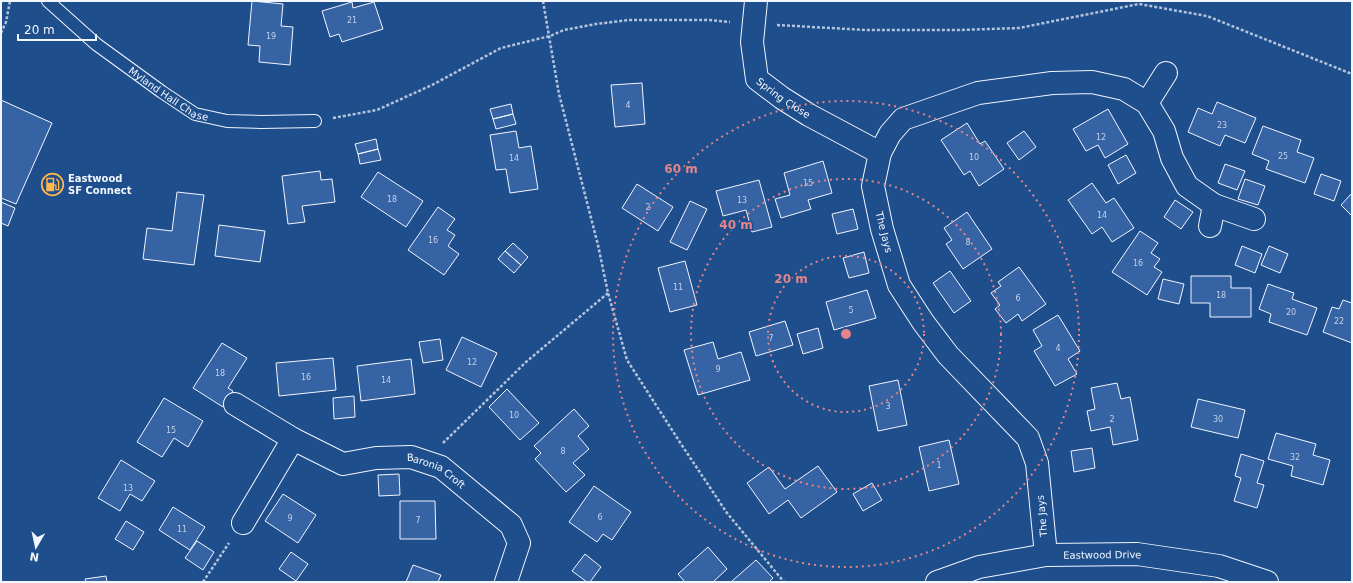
<svg xmlns="http://www.w3.org/2000/svg" width="1353" height="583" viewBox="0 0 1353 583" font-family="'DejaVu Sans',sans-serif">
	<style>
		.building { fill: #3563a3; stroke: #f2f6ff }
		.lines { fill: none; stroke-linecap: round; stroke-linejoin: round }
		.lane-casing { stroke: #f2f6ff; stroke-width: 14 }
		.street-casing { stroke: #f2f6ff; stroke-width: 24 }
		.path { stroke: #b3c4dc; stroke-width: 2.5; stroke-dasharray: 3 2; stroke-linecap: butt }
		.lane { stroke: #1f4e8c; stroke-width: 12 }
		.street { stroke: #1f4e8c; stroke-width: 22 }
		.ring { fill: none; stroke: #e38589; stroke-width: 2; stroke-dasharray: 2 4 }
		.labels { text-anchor: middle; dominant-baseline: central; stroke-width: 3; stroke-linejoin: round; paint-order: stroke }
		.number-label { font-size: 8px; fill: #c3d1e8 }
		.street-label { font-size: 10px; fill: #f2f6ff; stroke: #1f4e8c }
		.poi-label { font-size: 10px; font-weight: bold; fill: #f2f6ff; stroke: #1f4e8c; text-anchor: start }
		.centre { fill: #e38589; stroke: #1f4e8c; stroke-width: 2 }
		.ring-label { font-size: 12px; text-anchor: middle; font-weight: bold; fill: #e38589; stroke: #1f4e8c; stroke-width: 3; stroke-linejoin: round; paint-order: stroke }
	</style>
	<rect width="100%" height="100%" fill="#1f4e8c"/>
	<path class="building" d="M252,1l31,3 -2,22 12,1 -3,38 -31,-3 1,-16 -12,-1z
		M352,2l1,6 21,-6 9,27 -41,13 -3,-8 -9,3 -8,-26z
		M642,83l3,41 -30,3 -4,-42z
		M1,100l51,23 -36,81 -15,-6z
		M1217,102l39,16 -11,25 -20,-8 -5,11 -32,-14 10,-24 14,6z
		M511,104l2,10 -20,5 -3,-10z
		M1108,109l20,35 -23,14 -7,-13 -12,6 -13,-22z
		M513,114l3,10 -20,5 -3,-10z
		M967,123l13,21 5,-3 19,28 -25,17 -9,-15 -6,4 -23,-35z
		M1263,126l38,14 -4,12 17,6 -9,25 -39,-14 3,-8 -17,-7z
		M516,131l3,17 12,-2 7,43 -28,4 -4,-24 -10,1 -6,-35z
		M1024,131l12,16 -17,13 -12,-17z
		M376,139l2,10 -20,5 -3,-10z
		M378,149l3,11 -21,4 -2,-10z
		M1126,155l10,18 -18,11 -10,-19z
		M823,161l9,32 -24,7 3,9 -30,9 -6,-19 15,-4 -6,-22z
		M1225,164l20,7 -8,19 -19,-7z
		M320,171l1,9 11,-1 3,23 -33,4 3,16 -17,2 -6,-48z
		M378,172l45,29 -17,26 -45,-30z
		M1321,174l20,7 -7,20 -20,-7z
		M1245,179l20,7 -7,19 -20,-6z
		M759,180l13,47 -20,5 -6,-22 -23,6 -7,-25z
		M1092,183l14,20 8,-5 20,30 -22,14 -10,-15 -10,7 -24,-34z
		M637,184l36,23 -15,24 -36,-23z
		M177,192l27,3 -10,70 -51,-6 4,-31 25,3z
		M1352,193v23l-11,-11z
		M1175,200l18,12 -12,17 -17,-12z
		M690,201l17,8 -20,41 -17,-8z
		M1,202l14,6 -7,18 -7,-3z
		M438,207l17,12 -8,11 8,5 -7,11 11,8 -15,21 -36,-25z
		M853,209l5,20 -21,5 -5,-20z
		M967,212l25,37 -29,20 -17,-25 6,-4 -8,-12z
		M219,225l46,6 -5,31 -45,-6z
		M1140,231l18,12 -7,10 9,6 -6,8 8,5 -15,23 -35,-23z
		M513,243l15,14 -7,8 -16,-14z
		M1242,246l20,8 -7,19 -20,-8z
		M1269,246l19,8 -8,19 -19,-8z
		M505,251l16,14 -7,8 -16,-14z
		M864,252l5,21 -20,5 -6,-20z
		M685,261l12,44 -27,7 -12,-44z
		M1019,267l27,37 -24,17 -4,-7 -12,9 -11,-14 5,-4 -9,-12 10,-7 -3,-4z
		M950,271l21,30 -17,12 -21,-30z
		M1191,276h40v12h20v29h-41v-14h-19z
		M1163,279l21,5 -5,20 -21,-5z
		M1268,284l26,9 -2,6 25,9 -10,27 -38,-13 2,-8 -12,-5z
		M867,290l9,28 -42,12 -8,-28z
		M1343,300l9,3v40l-29,-11 9,-25 7,2z
		M1058,315l22,36 -12,8 9,15 -22,12 -21,-35 8,-5 -9,-16z
		M785,321l8,24 -37,11 -7,-24z
		M818,328l5,20 -20,6 -6,-20z
		M462,337l35,16 -16,34 -35,-17z
		M440,339l3,21 -20,3 -4,-21z
		M713,342l5,17 23,-7 9,28 -52,15 -14,-45z
		M222,343l25,15 -19,30 5,3 -10,16 -30,-19z
		M333,358l3,32 -57,6 -3,-33z
		M411,359l4,35 -54,7 -4,-35z
		M898,380l9,45 -29,6 -9,-45z
		M1117,383l4,16 9,-2 8,43 -25,5 -3,-18 -19,4 -4,-20 8,-2 -4,-21z
		M507,389l32,34 -19,17 -31,-33z
		M354,396l1,21 -21,2 -1,-21z
		M164,398l39,23 -15,26 -14,-9 -12,19 -25,-15z
		M1198,399l47,11 -7,28 -47,-11z
		M574,409l15,17 -11,10 11,13 -16,14 12,12 -19,17 -31,-33 6,-6 -7,-7z
		M1276,433l40,11 -3,11 17,5 -7,25 -32,-9 2,-10 -25,-7z
		M949,440l10,44 -30,7 -10,-44z
		M1092,448l3,20 -21,4 -3,-21z
		M1241,454l23,7 -7,22 7,2 -7,23 -23,-7 7,-23 -6,-2z
		M121,460l34,21 -13,20 -12,-7 -10,17 -22,-13z
		M818,466l19,26 -36,26 -13,-18 -19,14 -22,-31 22,-16 16,22z
		M399,474l1,21 -21,1 -1,-21z
		M872,483l10,17 -19,11 -10,-17z
		M594,486l37,26 -19,28 -9,-6 -6,8 -28,-20z
		M283,494l33,21 -18,28 -33,-22z
		M400,501h35l1,38h-36z
		M173,507l32,20 -15,23 -31,-20z
		M126,521l18,11 -11,18 -18,-11z
		M197,541l17,11 -11,18 -18,-12z
		M708,547l19,22 -14,13h-28l-7,-8z
		M291,552l17,12 -12,17 -17,-12z
		M585,554l16,13 -11,15h-3l-15,-11z
		M756,560l17,18 -4,4h-38z
		M413,565l28,10 -3,7h-32z
		M106,576l1,6h-21l-1,-3z"/>
	<g class="lines">
		<defs>
			<g id="lane">
				<path id="s1" d="M48,1l48,43 66,48 33,22 32,7 34,1 54,-1"/>
			</g>
			<g id="street">
				<path id="s2" d="M756,1l-4,41 5,37 25,19 27,17 71,38"/>
				<path d="M1147,103l19,-30"/>
				<path d="M1210,226l4,-21"/>
				<path id="s3" d="M235,404l58,35 50,25 33,-6 35,-1 30,10 70,58 8,18 -13,39"/>
				<path d="M243,523l50,-84"/>
				<path d="M1046,555l-9,-92 -9,-25 -80,-83 -25,-33 -24,-37 -17,-56 -9,-43 7,-33 10,-19 13,-15 75,-26 74,-10 40,-1 32,7 23,14 17,28 8,27 15,28 27,19 40,14"/>
				<path id="s4" d="M937,582l42,-15 67,-12 91,-1 82,12 48,16"/>
			</g>
		</defs>
		<use href="#lane" class="lane-casing"/>
		<use href="#street" class="street-casing"/>
		<path class="path" d="M543,1l16,93 39,151 10,48 19,67 56,87 44,66 57,69
			M777,25l89,5h93l60,-2 120,-24 68,12 145,58
			M1,33l5,-11 4,-21
			M333,118l44,-8 55,-25 69,-37 49,-12 14,-6 32,-6 33,-4h80l21,2
			M443,443l83,-81 82,-69
			M203,582l26,-39"/>
		<use href="#lane" class="lane"/>
		<use href="#street" class="street"/>
	</g>
	<g class="ring">
		<circle cx="846" cy="334" r="78"/>
		<circle cx="846" cy="334" r="155"/>
		<circle cx="846" cy="334" r="233"/>
	</g>
	<defs>
		<symbol id="fuel-ring" viewBox="-11 -11 22 22"><circle r="9.5" fill="#1f4e8c" stroke="#ffb74d" stroke-width="1.5"/><path d="M-5.5-6h7V0h2V4h1.3V-2.5L3-4.5l.8-.8L6-3V5H2.5V1h-1V6h-7ZM-4.2-4.7v3.2H.2V-4.7Z" fill="#ffb74d"/></symbol>
	</defs>
	<g fill-rule="evenodd">
		<use href="#fuel-ring" x="40" y="172" width="25" height="25"/>
	</g>
	<g class="labels">
		<g class="number-label">
			<text x="352" y="20">21</text>
			<text x="271" y="36">19</text>
			<text x="628" y="105">4</text>
			<text x="1222" y="125">23</text>
			<text x="1101" y="137">12</text>
			<text x="1283" y="156">25</text>
			<text x="974" y="157">10</text>
			<text x="514" y="158">14</text>
			<text x="808" y="183">15</text>
			<text x="392" y="199">18</text>
			<text x="742" y="200">13</text>
			<text x="648" y="207">2</text>
			<text x="1102" y="215">14</text>
			<text x="433" y="240">16</text>
			<text x="968" y="242">8</text>
			<text x="1138" y="263">16</text>
			<text x="678" y="287">11</text>
			<text x="1221" y="295">18</text>
			<text x="1018" y="298">6</text>
			<text x="851" y="310">5</text>
			<text x="1291" y="312">20</text>
			<text x="1339" y="321">22</text>
			<text x="771" y="338">7</text>
			<text x="1058" y="348">4</text>
			<text x="472" y="362">12</text>
			<text x="718" y="369">9</text>
			<text x="220" y="373">18</text>
			<text x="306" y="377">16</text>
			<text x="386" y="380">14</text>
			<text x="888" y="406">3</text>
			<text x="514" y="415">10</text>
			<text x="1112" y="419">2</text>
			<text x="1218" y="419">30</text>
			<text x="171" y="430">15</text>
			<text x="563" y="451">8</text>
			<text x="1295" y="457">32</text>
			<text x="939" y="465">1</text>
			<text x="128" y="488">13</text>
			<text x="600" y="517">6</text>
			<text x="290" y="518">9</text>
			<text x="418" y="520">7</text>
			<text x="182" y="529">11</text>
		</g>
		<g class="street-label">
			<text stroke="none"><textPath href="#s1" startOffset="153">Myland Hall Chase</textPath></text>
			<text stroke="none"><textPath href="#s2" startOffset="111">Spring Close</textPath></text>
			<text transform="translate(884 232) rotate(76)">The Jays</text>
			<text stroke="none"><textPath href="#s3" startOffset="221">Baronia Croft</textPath></text>
			<text transform="translate(1042 516) rotate(-95)">The Jays</text>
			<text stroke="none"><textPath href="#s4" startOffset="169">Eastwood Drive</textPath></text>
		</g>
		<g class="poi-label">
			<text x="68" y="178">Eastwood<tspan x="68" dy="12">SF Connect</tspan></text>
		</g>
	</g>
	<circle cx="846" cy="334" r="6" class="centre"/>
	<g class="ring-label">
		<text x="681" y="173">60 m</text>
		<text x="736" y="229">40 m</text>
		<text x="791" y="283">20 m</text>
	</g>
	<rect width="1353" height="583" fill="none" stroke="#f2f6ff" stroke-width="4"/>
	<g transform="translate(36 547) rotate(189)" stroke="#1f4e8c" stroke-width="3" paint-order="stroke">
	<path d="M0-3L7 15L0 10L-7 15Z" fill="#f2f6ff"/>
	<text y="-6" font-size="11" font-weight="bold" text-anchor="middle" fill="#f2f6ff">N</text>
	</g>
	<path d="M18 34v6h78v-6" fill="none" stroke="#f2f6ff" stroke-width="2"/>
	<text x="24" y="34" font-size="12" fill="#f2f6ff" stroke="#1f4e8c" stroke-width="3" paint-order="stroke">20 m</text>
</svg>
